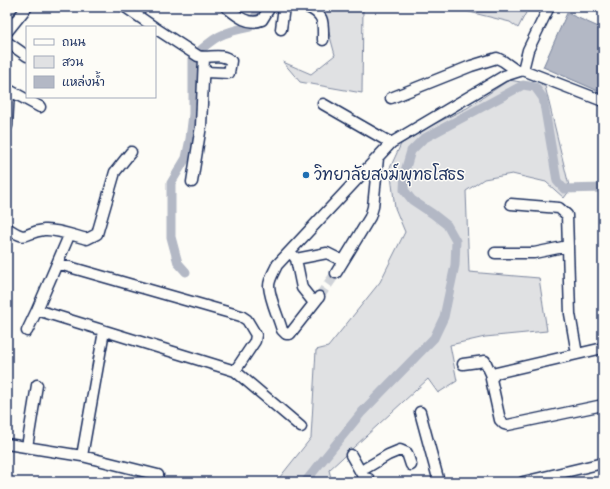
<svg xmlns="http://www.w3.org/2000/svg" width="610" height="489" viewBox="0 0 610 489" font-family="Mynerve,'Playpen Sans Thai',sans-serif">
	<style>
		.green { fill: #e0e1e3; stroke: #7e88a0 }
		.water { fill: #b3b8c5; stroke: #76819c }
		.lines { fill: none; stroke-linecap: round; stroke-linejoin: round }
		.canal { stroke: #b3b8c5; stroke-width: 9 }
		.minor-tunnel { stroke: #d0d3d8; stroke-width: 10; stroke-dasharray: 10 5; stroke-linecap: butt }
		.minor-casing { stroke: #1b2f5e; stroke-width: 13 }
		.minor { stroke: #fdfcf7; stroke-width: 10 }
		.poi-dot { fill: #1f6fb2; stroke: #fdfcf7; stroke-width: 1.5 }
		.labels { text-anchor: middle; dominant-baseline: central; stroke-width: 3; stroke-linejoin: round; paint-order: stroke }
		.poi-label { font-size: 16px; fill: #1b2f5e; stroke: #fdfcf7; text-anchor: start }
	</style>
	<rect width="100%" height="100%" fill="#fdfcf7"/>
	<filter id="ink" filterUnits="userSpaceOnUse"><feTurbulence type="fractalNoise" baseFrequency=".025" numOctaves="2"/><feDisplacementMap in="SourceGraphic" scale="8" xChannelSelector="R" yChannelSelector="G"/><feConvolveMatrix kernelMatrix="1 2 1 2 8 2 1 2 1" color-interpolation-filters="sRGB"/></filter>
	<g filter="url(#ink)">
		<path class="green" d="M322,7h41l-1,86 -62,-11 -17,-20 28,12 24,-19z
			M449,7h80l-11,21 -8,-6z
			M509,80l36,6 25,104 -6,8 -18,-16 -34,-8 -28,5 -18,12 3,81 70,6 8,53 -62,6 -35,8 7,36 -19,12 -10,-14 -99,91 3,12h-56l35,-44 5,-88 12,-3 52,-65 25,-50 -10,-24 -5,-40 11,-24 31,-19 35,-17z"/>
		<path class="water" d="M567,13l36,16v64l-60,-26z"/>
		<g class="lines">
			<path class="canal" d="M186,272l-8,-9 -7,-26v-54l15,-25 4,-19 3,-25v-57c21,-20 29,-25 57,-30l10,-20
				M305,482l57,-70 72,-74 10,-21 11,-52 1,-24 -9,-16 -14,-11 -21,-14 -8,-10 1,-19 6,-20 12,-12 100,-54 12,2 8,11 14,83 7,8 39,-1"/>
			<path class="minor-tunnel" d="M319,297l17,-24"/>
			<defs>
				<path id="minor" d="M125,7l29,20
					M226,7c10,8 22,19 36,13l8,-13
					M307,7c18,8 16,15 16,33
					M155,28l43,28c10,3 24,-4 33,5l-2,12 -25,-1
					M281,29l3,-22
					M7,32l20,-25
					M7,42l20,14
					M523,70l5,-20 21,-43
					M7,89l33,18
					M391,98l80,-32 26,-8 6,3 14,10
					M323,104l68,39
					M7,126l2,-36
					M192,182l9,-56 3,-68
					M511,204l48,4 8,7 3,99 7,40
					M7,228c23,15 16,4 37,2 13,-1 31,6 43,9l10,-5 18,-62 16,-20
					M68,238l-31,72 198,61 66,56
					M290,251l6,8 6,29 12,15
					M495,253h39l34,-7
					M296,259l31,-6 16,8
					M59,264l182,52 6,4 9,15 -1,6 -20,30
					M336,273l34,-56 3,-10 5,-49
					M319,297l-29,37h-4l-4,-4c-4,-14 -12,-30 -13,-44 0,-7 5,-14 8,-21l114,-122 113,-67 19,-6 80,31
					M27,331l10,-21
					M104,331l-22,125 76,19
					M603,348l-107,25 -5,6 9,41 4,4 4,1 95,-20
					M463,364l22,-3 7,15
					M420,412l19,70
					M7,444l75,12
					M27,447l10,-62
					M351,455l13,23 5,1
					M366,468l22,-13 12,-5 7,3 4,12
					M523,482l80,-19"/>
			</defs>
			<use href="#minor" class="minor-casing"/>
			<use href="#minor" class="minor"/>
		</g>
	</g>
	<circle class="poi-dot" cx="306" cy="175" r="4"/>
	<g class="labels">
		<g class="poi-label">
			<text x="314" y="175">วิทยาลัยสงฆ์พุทธโสธร</text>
		</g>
	</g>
	<rect width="610" height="489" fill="none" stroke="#fdfcf7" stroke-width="24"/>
	<rect x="12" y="12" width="586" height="465" fill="none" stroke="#1b2f5e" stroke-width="1.5" filter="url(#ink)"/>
	<rect x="26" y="26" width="130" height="72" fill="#fdfcf7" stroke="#a3aaba"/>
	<rect x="34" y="39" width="20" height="6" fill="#fdfcf7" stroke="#a3aaba"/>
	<text x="62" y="46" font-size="12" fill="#1b2f5e">ถนน</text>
	<rect x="34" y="56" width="20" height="12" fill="#e0e1e3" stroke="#a3aaba"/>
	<text x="62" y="66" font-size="12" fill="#1b2f5e">สวน</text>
	<rect x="34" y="76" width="20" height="12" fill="#b3b8c5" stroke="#a3aaba"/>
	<text x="62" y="86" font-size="12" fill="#1b2f5e">แหล่งน้ำ</text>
</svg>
